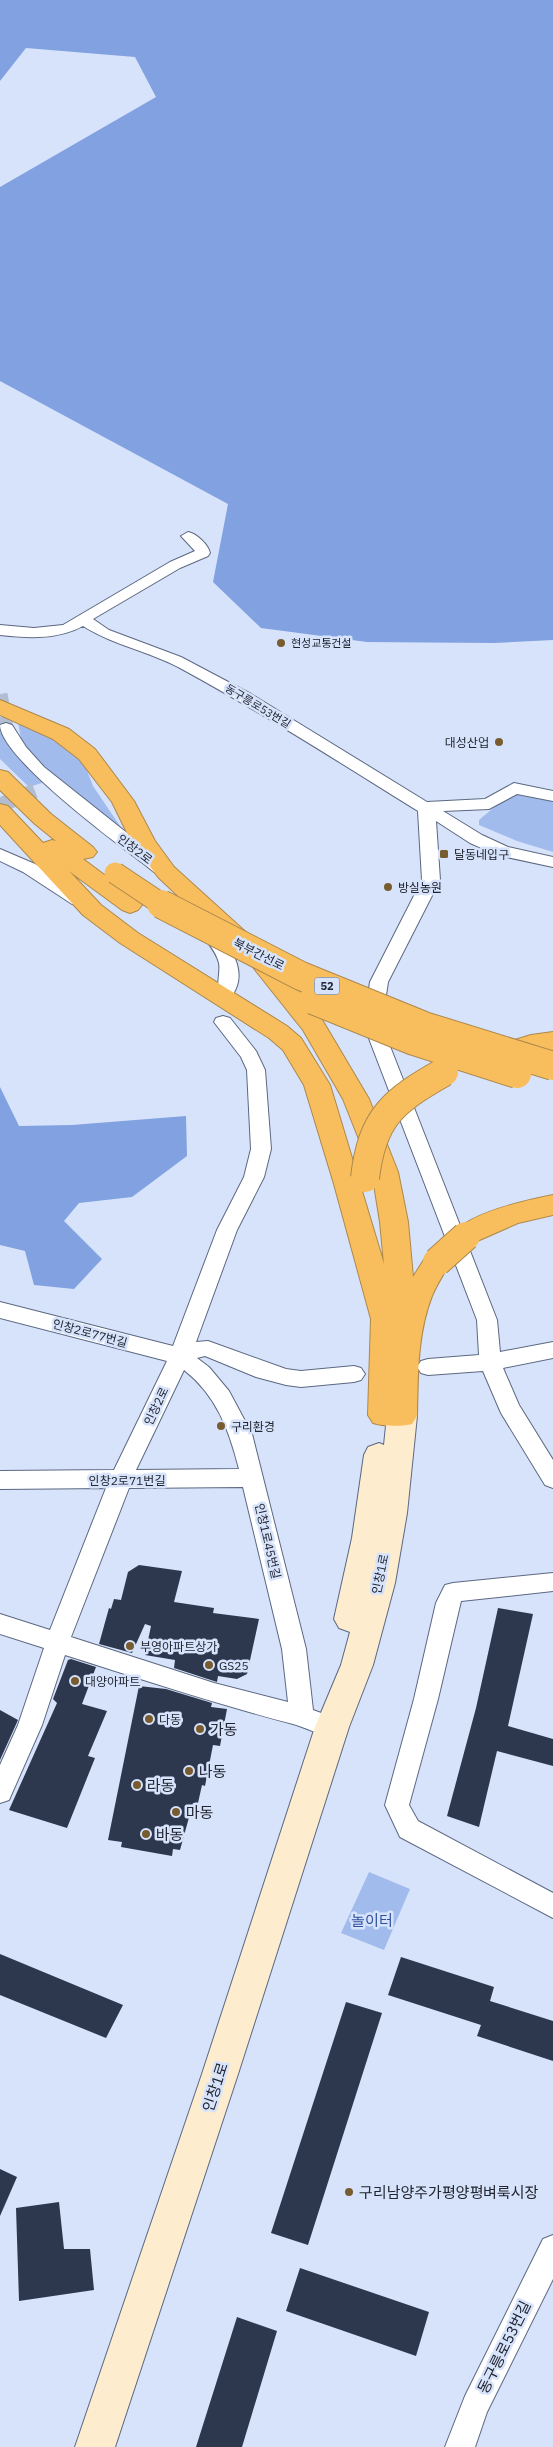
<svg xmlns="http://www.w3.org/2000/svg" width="553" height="2447" viewBox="0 0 553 2447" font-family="'IBM Plex Sans','Noto Sans KR',sans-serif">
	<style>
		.green { fill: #a2bbed }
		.forest { fill: #81a1e0 }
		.building { fill: #2d384f }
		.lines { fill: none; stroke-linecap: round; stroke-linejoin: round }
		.street-tunnel { stroke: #b2bdd2; stroke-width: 15; stroke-dasharray: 15 8; stroke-linecap: butt }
		.street-casing { stroke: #5b6881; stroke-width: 2 }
		.secondary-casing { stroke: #5b6881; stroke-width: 2 }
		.highway-casing { stroke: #ac884d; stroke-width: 2 }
		.street { fill: #fff; fill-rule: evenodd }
		.secondary { fill: #fdecce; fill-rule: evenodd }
		.highway { fill: #f8be5d; fill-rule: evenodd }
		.highway-bridge-far1-casing { stroke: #ac884d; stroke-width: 23; stroke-linecap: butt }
		.highway-bridge-casing { stroke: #ac884d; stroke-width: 30; stroke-linecap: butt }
		.highway-bridge-far1 { stroke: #f8be5d; stroke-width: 21 }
		.highway-bridge { stroke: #f8be5d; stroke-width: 28 }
		.poi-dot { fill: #785c2f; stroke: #d7e3fb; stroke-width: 2 }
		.labels { text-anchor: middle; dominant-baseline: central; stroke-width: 5; stroke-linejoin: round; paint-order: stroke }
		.far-poi-label { font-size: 11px; fill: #202530; stroke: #d7e3fb; text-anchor: start }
		.far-street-label { font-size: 11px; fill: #202530; stroke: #d7e3fb }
		.shield { fill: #d7e3fb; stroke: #575e6d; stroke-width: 1 }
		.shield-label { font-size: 11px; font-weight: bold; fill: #202530 }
		.poi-label { font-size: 12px; fill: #202530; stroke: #d7e3fb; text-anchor: start }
		.street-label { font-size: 12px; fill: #202530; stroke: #d7e3fb }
		.near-poi-label { font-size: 15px; fill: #202530; stroke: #d7e3fb; text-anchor: start }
		.near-park-label { font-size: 15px; fill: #30529e; stroke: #d7e3fb }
		.near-street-label { font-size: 15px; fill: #202530; stroke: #d7e3fb }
	</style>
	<rect width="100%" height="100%" fill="#d7e3fb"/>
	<path class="green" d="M18,722l23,8 42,30 10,26 31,46 -4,3 -87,-79 -12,-17z
		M0,732l45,50 -16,5 -29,-28z
		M512,792l41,8v52l-36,-11 -38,-16v-5z
		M369,1872l41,17 -26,61 -43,-17z"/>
	<path class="forest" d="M0,0h553v640l-59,3 -127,-1 -106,-14 -48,-46 15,-78 -228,-123v-194l156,-90 -21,-40 -109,-9 -26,33z
		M0,1087l19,39 53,-1 114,-9 1,40 -55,41 -53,6 -15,18 38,38 -28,30 -40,-4 -9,-34 -25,-6z"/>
	<path class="building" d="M139,1565l43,6 -8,31 40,6 -1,5 46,6 -12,55 -10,5 -19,-3 -1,6 -43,-14 1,-8 -30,-5 6,-29 -6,-2 -13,29 -33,-9 10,-36 2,1 3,-10 7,1 7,-28z
		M498,1608l35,6 -25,112 45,13v27l-56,-15 -18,76 -32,-11 29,-108z
		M71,1659l25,8 -14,37 25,7 -19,45 7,2 -28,70 -58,-18 48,-107 -4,-4 15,-39z
		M139,1686l27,3 46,14 -1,4 16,2 -7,37 -7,-1 -8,41 -3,-1 -4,18h-5l-13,47 -7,-1 -1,7 -51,-9 1,-5 -14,-2z
		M0,1710l18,10 -18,40z
		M0,1954l123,51 -17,33 -106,-43z
		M401,1957l93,30 -4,14 63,20v40l-76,-25 4,-11 -93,-30z
		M346,2002l36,11 -74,232 -37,-12z
		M0,2169l17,8 -17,39z
		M59,2202l5,47h26l4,41 -75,11 -3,-93z
		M300,2268l129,44 -13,44 -130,-45z
		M237,2317l40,14 -35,116h-46z"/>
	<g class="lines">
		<path class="street-tunnel" d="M0,694l6,34
			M0,805l35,-14"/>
		<defs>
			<path id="street" d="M188,532c9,2 20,12 22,21l-2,3 -28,12 -87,51 16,11 72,27 70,37 176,108 58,-3 29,-16 39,8v10l-36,-7 -28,15 -46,2 39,24 26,12 45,10v10l-56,-12 -27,-12 -34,-22 4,59 -52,102 -5,33 3,21 111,284 3,32 53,-10v16l-50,10 16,37 34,55v28l-8,-3 -44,-72 -18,-42 -55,4 -7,-2 -4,-6 4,-6 7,-2 51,-4 -2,-35 -109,-284 -3,-21 5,-33 52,-102 -4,-69c-79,-49 -157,-99 -238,-143 -32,-17 -67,-23 -97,-42 -25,14 -56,12 -83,9v-10l34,3 29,-3 107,-63 25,-11 -14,-15z
				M6,723l6,2 14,22 18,20 122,97 3,4 -3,4h-12l-10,-8c-28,-21 -144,-107 -144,-139z
				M0,849l35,15 49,32 3,4 -3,4h-12l-49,-32 -23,-11z
				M209,926l6,2c15,18 33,43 18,66l-6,2 -6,-2c-6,-8 0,-21 -2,-31 -3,-12 -12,-21 -19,-31l3,-4z
				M223,1016l7,2 26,33 9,19 6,79 -7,28 -27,53 -41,112 12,-1 78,28 15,2 53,-5 7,2 4,6 -4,6 -7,2 -53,5 -15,-2 -30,-8 -51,-21 -8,2 12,9 20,24 23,43 54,215 7,61 27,10 4,7 -4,7c-15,6 -31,-6 -47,-10 -77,-20 -152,-45 -228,-69l-23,70 -33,75 -9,3v-38l18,-40 26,-77 -44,-14v-20l50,16 56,-142 -106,1v-18l114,-1 53,-109 -167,-43v-16l173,44 44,-116 27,-53 7,-28 -4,-79 -6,-13 -27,-35 2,-4zM184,1370c33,26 45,60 55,99l-103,1zM243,1487l39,162 6,53 -74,-19 -143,-46 58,-149z
				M553,1573v18l-92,10 -23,98 -29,106 9,16 135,72v25l-153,-81 -15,-32 29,-106 22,-96 9,-18 8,-2z
				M553,2235v44l-66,133 -12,35h-30l20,-51 78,-157z"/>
			<path id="secondary" d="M402,1405l10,3 5,8 -10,97 -12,70 -22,82 -24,62 -111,347 -123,373h-40l127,-373 113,-347 26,-62 9,-33 -11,-4 -5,-9 18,-81 12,-83 4,-8 11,-4 5,2 3,-29 5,-8z"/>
			<path id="highway" d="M0,700l69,29 26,20 39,52 21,40 19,26 96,87 51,64 48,81 29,73 10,50 5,55 14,-22 10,-3 10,3 4,7c-7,11 -14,22 -19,34 -15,38 -14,80 -15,120l-5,8c-10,3 -29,2 -39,-1l-5,-8 3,-96 -37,-135 -30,-99 -21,-35 -14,-12 -149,-95 -37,-28 -83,-90v-21l8,2 35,37 9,-3 4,1 -21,-17 -35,-34v-20l8,2 43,42 42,33 4,5 -4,5 -10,2 55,41 4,5 -4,5 -8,3 -8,-3 -53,-39 32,34 37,28 149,93 14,12 29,47 54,179 -4,-42 -8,-50 -29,-73 -40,-69 -51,-64 -94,-89 -26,-34 -20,-41 -33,-43 -26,-20 -53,-24z
				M553,1032v18c-19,2 -53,15 -68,11l-4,-6 4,-6 46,-14z
				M553,1195v20l-35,8 -52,23 -10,-3 -4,-7c13,-23 76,-36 101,-41z"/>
		</defs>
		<use href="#street" class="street-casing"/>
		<use href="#secondary" class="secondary-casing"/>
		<use href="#highway" class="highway-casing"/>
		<use href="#street" class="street"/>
		<use href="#secondary" class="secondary"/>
		<use href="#highway" class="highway"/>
		<defs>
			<path id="highway-bridge-far1" d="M115,873l48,32"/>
			<path id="highway-bridge" d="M161,904l140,72 123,50 129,40
				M313,1000l101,41 103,33
				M365,1178c7,-61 28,-77 79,-106
				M437,1262l29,-26"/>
		</defs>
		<use href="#highway-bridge-far1" class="highway-bridge-far1-casing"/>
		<use href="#highway-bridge" class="highway-bridge-casing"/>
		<use href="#highway-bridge-far1" class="highway-bridge-far1"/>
		<use href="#highway-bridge" class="highway-bridge"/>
	</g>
	<g class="poi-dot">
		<circle cx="281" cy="643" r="5"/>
		<circle cx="499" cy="742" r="5"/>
		<rect x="439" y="849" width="10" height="10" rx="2.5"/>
		<circle cx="388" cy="887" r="5"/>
		<circle cx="221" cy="1426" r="5"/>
		<circle cx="130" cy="1646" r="5"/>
		<circle cx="209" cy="1665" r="5"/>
		<circle cx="75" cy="1681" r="5"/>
		<circle cx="149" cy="1719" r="5"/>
		<circle cx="200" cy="1729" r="5"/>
		<circle cx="189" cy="1771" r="5"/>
		<circle cx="137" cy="1785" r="5"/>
		<circle cx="176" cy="1812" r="5"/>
		<circle cx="146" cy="1834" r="5"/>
		<circle cx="349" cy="2192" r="5"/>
	</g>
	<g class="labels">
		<g class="far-poi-label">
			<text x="291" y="643">현성교통건설</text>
		</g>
		<g class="far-street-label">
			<text transform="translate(258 706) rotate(31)">동구릉로53번길</text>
		</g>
		<rect class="shield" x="314.5" y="977.5" width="25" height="17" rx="4"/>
		<g class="shield-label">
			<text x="327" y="986">52</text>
		</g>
		<g class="poi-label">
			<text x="489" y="742" text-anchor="end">대성산업</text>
			<text x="454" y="854">달동네입구</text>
			<text x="398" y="887">방실농원</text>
			<text x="231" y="1426">구리환경</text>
			<text x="140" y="1646">부영아파트상가</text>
			<text x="219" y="1665">GS25</text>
			<text x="85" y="1681">대양아파트</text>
			<text x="159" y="1719">다동</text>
		</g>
		<g class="street-label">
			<text transform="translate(135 849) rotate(37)">인창2로</text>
			<text transform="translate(259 954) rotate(27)">북부간선로</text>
			<text transform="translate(90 1333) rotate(15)">인창2로77번길</text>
			<text transform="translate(156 1406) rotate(-65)">인창2로</text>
			<text x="127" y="1480">인창2로71번길</text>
			<text transform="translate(268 1541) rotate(77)">인창1로45번길</text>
			<text transform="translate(380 1574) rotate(-78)">인창1로</text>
		</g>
		<g class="near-poi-label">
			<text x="210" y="1729">가동</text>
			<text x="199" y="1771">나동</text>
			<text x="147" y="1785">라동</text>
			<text x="186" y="1812">마동</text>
			<text x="156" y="1834">바동</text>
			<text x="359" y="2192">구리남양주가평양평벼룩시장</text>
		</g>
		<g class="near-park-label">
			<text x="372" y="1920">놀이터</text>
		</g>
		<g class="near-street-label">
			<text transform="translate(215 2087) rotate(-72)">인창1로</text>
			<text transform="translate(504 2347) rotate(-64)">동구릉로53번길</text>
		</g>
	</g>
</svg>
